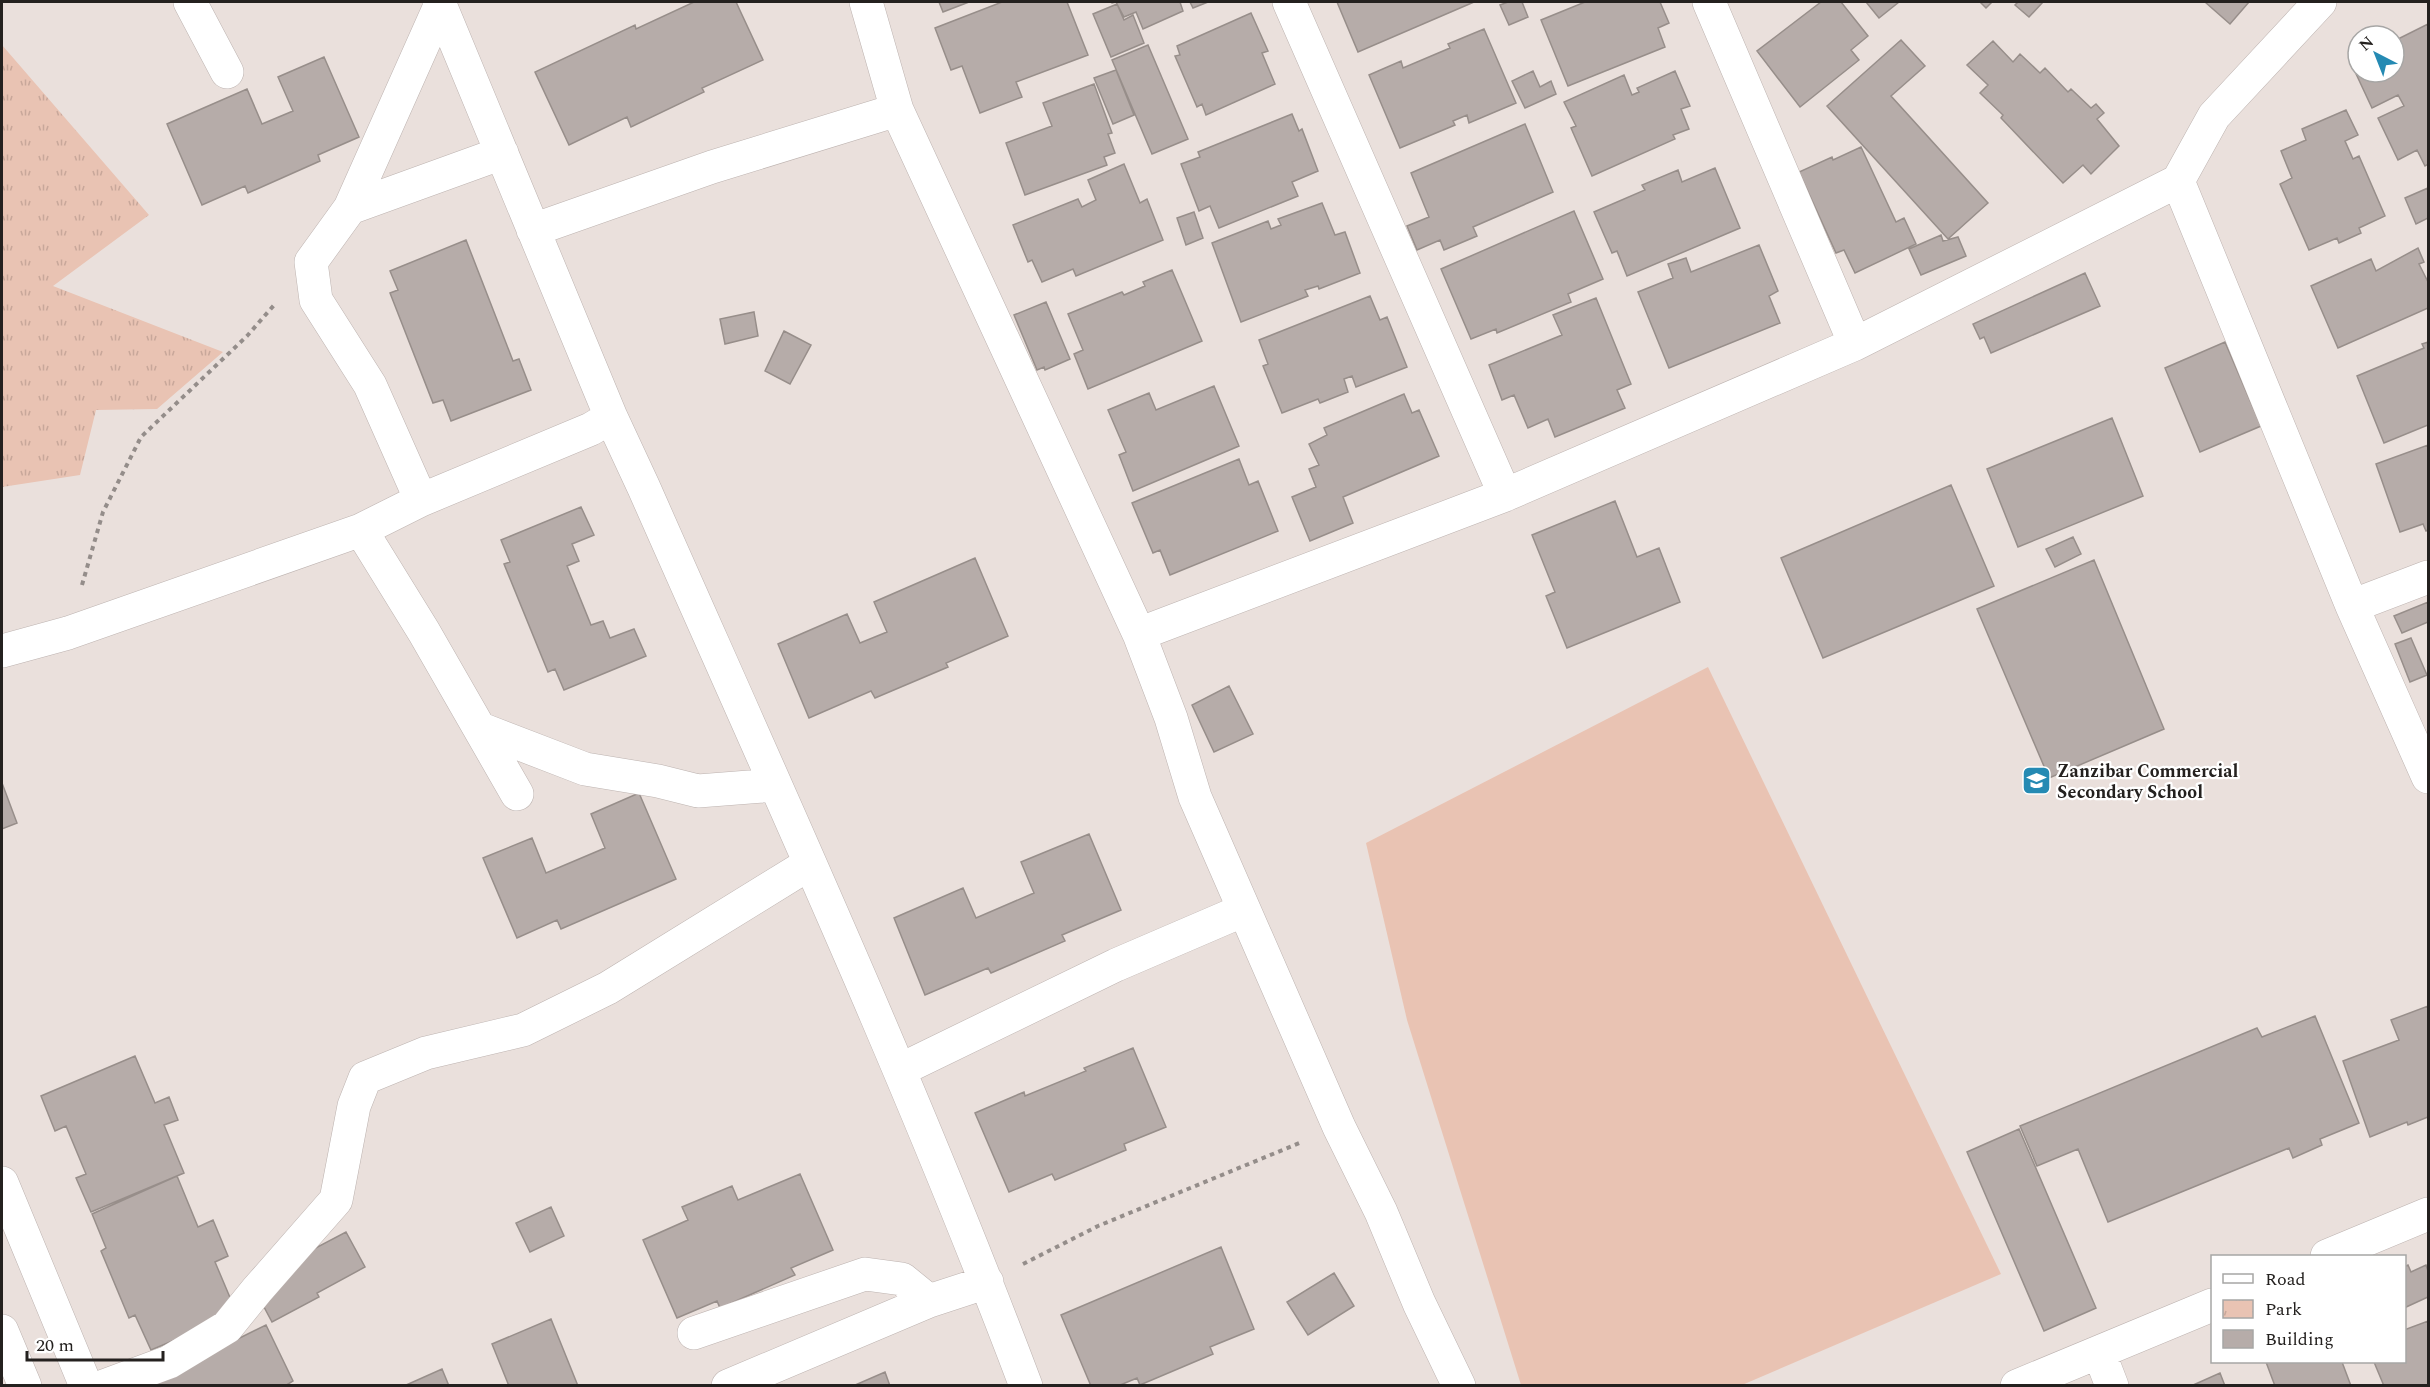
<svg xmlns="http://www.w3.org/2000/svg" width="2430" height="1387" viewBox="0 0 2430 1387" font-family="Spectral,serif">
	<style>
		.park { fill: url(#park-tufts) }
		.pitch { fill: #e9c3b3 }
		.building { fill: #b6aca9; stroke: #978e8a; stroke-width: 1.5 }
		.lines { fill: none; stroke-linecap: round; stroke-linejoin: round }
		.minor-casing { stroke: #bdb3b0; stroke-width: 34 }
		.major-casing { stroke: #bdb3b0; stroke-width: 34 }
		.path { stroke: #948d8a; stroke-width: 4; stroke-dasharray: 4.5 4.5; stroke-linecap: butt }
		.minor { stroke: #fff; stroke-width: 33 }
		.major { stroke: #fff; stroke-width: 33 }
		.labels { text-anchor: middle; dominant-baseline: central; stroke-width: 4.5; stroke-linejoin: round; paint-order: stroke }
		.poi-label { font-size: 18px; font-weight: bold; fill: #24211f; stroke: #fff; text-anchor: start }
	</style>
	<defs>
		<pattern id="park-tufts" width="24" height="20" patternUnits="userSpaceOnUse" patternTransform="scale(1.5)"><rect width="24" height="20" fill="#e9c3b3"/><path d="M3 7l-1-3M5 7V3M7 7l1-3M15 17l-1-3M17 17v-4M19 17l1-3" fill="none" stroke="#c8a79a"/></pattern>
	</defs>
	<rect width="100%" height="100%" fill="#eae0dc"/>
	<path class="park" d="M2,45l147,170 -96,71 170,66 -66,57 -61,1 -16,65 -78,12z"/>
	<path class="pitch" d="M1708,667l293,607 -259,111h-221l-114,-365 -41,-177z"/>
	<path class="building" d="M694,2h42l27,58 -61,28 2,4 -73,35 -4,-10 -58,28 -34,-73 100,-47 1,4z
		M939,2h30l-26,10z
		M1002,2h65l21,53 -72,27 6,15 -42,16 -18,-47 -11,4 -16,-42z
		M1111,2h69l3,9 -40,18 -7,-17 -12,5 -8,-15 -4,1z
		M1190,2h18l-15,6z
		M1337,2h137l-116,50z
		M1508,2h14l6,15 -19,8 -9,-20z
		M1585,2h75l9,21 -11,5 7,19 -97,39 -27,-66z
		M1821,2h20l27,34 -17,14 8,10 -59,47 -43,-56z
		M1866,2h33l-20,16z
		M1980,2h12l-6,6z
		M2018,2h25l-14,15 -14,-12z
		M2205,2h44l-19,22z
		M1117,4l7,16 9,-5 11,28 -33,14 -18,-43z
		M1251,13l17,38 -6,2 13,31 -69,31 -4,-11 -5,3 -22,-51 5,-1 -3,-9z
		M2428,24v140l-3,2 -8,-16 -19,10 -20,-42 26,-12 -6,-11 -26,13 -22,-47 8,-3v14h36v-31z
		M1484,29l32,74 -47,20 -2,-8 -14,6 2,4 -55,23 -31,-73 32,-14 2,7 47,-20 -2,-4z
		M1901,40l24,26 -34,30 97,107 -40,36 -121,-133z
		M1993,41l20,21 7,-8 20,19 5,-5 23,24 3,-3 20,19 5,-4 8,9 -7,6 22,27 -28,28 -8,-9 -20,18 -62,-65 2,-3 -23,-22 8,-8 -21,-20z
		M1148,45l40,94 -36,15 -40,-94z
		M324,57l35,80 -41,18 2,6 -72,32 -3,-7 -43,19 -35,-81 80,-35 15,35 31,-13 -15,-34z
		M1116,70l18,45 -21,9 -19,-46z
		M1533,71l7,16 11,-6 5,13 -31,14 -13,-27z
		M1675,71l15,35 -9,3 8,20 -16,6 2,4 -83,37 -21,-48 5,-2 -12,-24 60,-27 8,20 7,-3 -2,-4z
		M1094,84l18,49 -4,1 7,19 -11,4 3,8 -82,30 -19,-52 46,-17 -9,-23z
		M2346,110l12,25 -13,6 8,18 6,-3 26,60 -26,12 2,5 -22,10 -2,-5 -28,12 -29,-66 12,-6 -11,-27 25,-11 -4,-11z
		M1292,114l7,17 3,-2 16,42 -26,11 6,14 -79,32 -9,-22 -11,5 -18,-47 19,-7 -2,-5z
		M1525,124l28,68 -80,35 4,9 -33,14 -4,-10 -23,10 -10,-24 22,-9 -18,-44z
		M1861,147l35,75 8,-4 12,26 -61,29 -11,-23 -8,3 -37,-81 33,-15 1,3z
		M1124,164l16,39 7,-4 16,41 -87,36 -3,-7 -31,13 -10,-22 -4,2 -15,-37 65,-26 4,8 14,-7 -8,-20z
		M1715,168l25,60 -113,48 -10,-25 -5,2 -18,-41 51,-22 -3,-5 36,-15 4,12z
		M2428,188v30l-12,6 -11,-26z
		M1322,203l13,32 10,-3 15,41 -41,16 -1,-3 -13,4 3,6 -67,26 -29,-79 56,-22 3,8 10,-4 -3,-6z
		M1574,211l29,68 -35,15 3,8 -74,31 -1,-4 -25,10 -30,-70z
		M1194,212l9,26 -17,7 -9,-27z
		M1941,235l2,6 15,-4 8,19 -45,19 -12,-26z
		M466,240l47,121 6,-2 12,31 -80,31 -8,-21 -10,3 -43,-110 8,-3 -8,-19z
		M1759,245l19,46 -9,5 11,27 -111,45 -31,-76 35,-14 -5,-14 18,-6 5,14z
		M2418,248l6,14 -5,2 9,18v26l-90,40 -27,-62 60,-27 5,12z
		M1172,270l30,71 -114,48 -14,-35 9,-4 -15,-36 54,-22 2,3 21,-9 -2,-4z
		M2085,273l15,33 -109,47 -7,-16 -4,2 -7,-15z
		M1370,296l10,24 7,-3 20,50 -51,20 -4,-11 -8,3 4,13 -28,11 -2,-4 -36,14 -19,-47 5,-2 -9,-24z
		M1596,298l35,86 -14,6 8,18 -70,29 -7,-18 -20,9 -14,-33 -12,5 -13,-35 73,-30 -9,-20z
		M1046,302l24,57 -25,11 -1,-3 -7,3 -23,-55z
		M754,312l4,24 -33,8 -5,-25z
		M784,331l27,14 -21,39 -25,-13z
		M2225,342l36,84 -61,26 -35,-84z
		M2428,342v83l-44,18 -27,-67 67,-28 -2,-4z
		M1214,386l25,60 -106,45 -14,-36 7,-3 -18,-42 41,-17 7,17z
		M1404,394l8,19 7,-3 20,46 -96,41 10,26 -43,18 -18,-44 24,-10 -7,-18 10,-4 -10,-21 18,-9 -3,-7z
		M2112,418l31,78 -125,51 -31,-78z
		M2428,445v85l-2,1 -3,-7 -23,8 -24,-68z
		M1239,459l10,26 9,-4 20,50 -108,44 -10,-25 -7,3 -21,-50z
		M1951,485l43,101 -171,72 -42,-100z
		M1615,501l22,56 22,-9 21,54 -113,46 -21,-52 9,-4 -23,-57z
		M581,507l13,28 -22,9 7,17 -12,5 24,59 12,-4 7,17 24,-9 12,27 -82,34 -9,-21 -7,3 -44,-108 6,-2 -9,-22z
		M2073,537l8,17 -26,13 -9,-18z
		M975,558l33,78 -62,27 2,4 -73,31 -4,-7 -62,27 -31,-74 69,-30 13,29 27,-11 -13,-30z
		M2094,560l70,169 -115,49 -72,-169z
		M2428,602v20l-26,11 -8,-17z
		M2411,638l16,37 -17,7 -15,-38z
		M1229,686l24,48 -39,18 -22,-47z
		M2,783l15,40 -15,6z
		M639,793l37,86 -115,50 -4,-9 -40,18 -34,-80 49,-20 14,35 59,-25 -14,-34z
		M1089,834l32,76 -59,25 3,6 -74,32 -3,-5 -63,27 -31,-77 69,-30 13,30 58,-25 -13,-31z
		M2428,1006v111l-20,8 -1,-3 -37,15 -27,-76 56,-21 -8,-20z
		M2315,1016l44,107 -39,16 2,6 -29,13 -4,-10 -181,74 -30,-73 -41,17 -17,-40 237,-98 5,9z
		M1133,1048l33,79 -42,17 2,6 -71,30 -3,-6 -43,18 -34,-79 49,-21 1,4 61,-25 -2,-3z
		M135,1056l20,47 14,-6 9,23 -14,5 20,48 -93,39 -15,-34 10,-4 -20,-48 -11,5 -14,-35z
		M2019,1129l77,179 -52,23 -77,-179z
		M800,1174l33,76 -42,18 4,7 -75,33 -3,-7 -40,17 -34,-78 45,-20 -6,-13 50,-21 6,14z
		M177,1176l21,51 15,-7 15,36 -13,6 22,52 -86,36 -16,-35 -6,3 -28,-67 5,-3 -14,-34z
		M551,1207l13,29 -34,16 -14,-29z
		M346,1232l19,35 -48,26 2,4 -47,25 -16,-30 29,-28z
		M1221,1247l33,82 -44,18 3,7 -73,31 -3,-7 -19,8h-27l-30,-71z
		M2408,1265l3,7 15,-7 2,6v26l-24,11v-41z
		M1334,1273l20,33 -46,29 -21,-33z
		M551,1319l27,67h-69l-17,-42z
		M2428,1321v65h-44l-10,-24h30v-32z
		M266,1325l27,56 -8,5h-142z
		M2266,1362h76l9,24h-76z
		M442,1369l7,17h-45z
		M885,1372l5,14h-37z
		M2220,1373l5,13h-34z"/>
	<g class="lines">
		<defs>
			<path id="minor" d="M190,2l37,70
				M439,2l172,415
				M866,2l31,108 242,524 32,84 24,79 144,330 42,85 38,91 40,83
				M1289,2l216,493
				M1709,2l146,342
				M2320,2l-106,114 -36,65 174,425 76,171
				M350,208l90,-202
				M533,230l179,-63 185,-57
				M421,500l-51,-115 -54,-85 -5,-38 39,-54 152,-55
				M361,530l63,102 93,162
				M2352,606l76,-29
				M1139,634l366,-139 350,-151 323,-163
				M2,651l66,-18 293,-103 60,-30 170,-71 20,-12 33,71c131,297 267,593 382,898
				M481,729l104,40 73,12 40,10 77,-6
				M900,1070l216,-105 128,-55
				M2327,1256l101,-42
				M694,1333l171,-59 37,5 27,22
				M2099,1352l13,34
				M104,1386l65,-24 58,-35 30,-37 79,-90 18,-94 11,-28 61,-25 97,-23 85,-42 201,-124
				M728,1386l201,-85 58,-19
				M2017,1386l195,-81"/>
			<path id="major" d="M2,1183l84,203
				M2,1331l23,55"/>
		</defs>
		<use href="#minor" class="minor-casing"/>
		<use href="#major" class="major-casing"/>
		<path class="path" d="M82,585l21,-73 38,-75 106,-101 28,-32
			M1023,1264l75,-38 204,-84"/>
		<use href="#minor" class="minor"/>
		<use href="#major" class="major"/>
	</g>
	<defs>
		<symbol id="school-square" viewBox="-11 -11 22 22"><rect x="-9" y="-9" width="18" height="18" rx="4" fill="#258ab3" stroke="#fff"/><path d="M0-5L7-2L0 1L-7-2ZM-4 1L0 2.5L4 1V4Q0 6-4 4Z" fill="#fff"/></symbol>
	</defs>
	<g fill-rule="evenodd">
		<use href="#school-square" x="2020" y="764" width="33" height="33"/>
	</g>
	<g class="labels">
		<g class="poi-label">
			<text x="2057" y="771">Zanzibar Commercial<tspan x="2057" dy="21">Secondary School</tspan></text>
		</g>
	</g>
	<rect width="2430" height="1387" fill="none" stroke="#24211f" stroke-width="6"/>
	<rect x="2211" y="1255" width="195" height="108" fill="#ffffff" stroke="#a7a6a5" stroke-width="1.5"/>
	<rect x="2223" y="1274" width="30" height="9" fill="#ffffff" stroke="#a7a6a5" stroke-width="1.5"/>
	<text x="2265" y="1285" font-size="18" fill="#24211f">Road</text>
	<rect x="2223" y="1300" width="30" height="18" fill="url(#park-tufts)" stroke="#a7a6a5" stroke-width="1.5"/>
	<text x="2265" y="1315" font-size="18" fill="#24211f">Park</text>
	<rect x="2223" y="1330" width="30" height="18" fill="#b6aca9" stroke="#a7a6a5" stroke-width="1.5"/>
	<text x="2265" y="1345" font-size="18" fill="#24211f">Building</text>
	<g transform="translate(2376 54) rotate(318)"><circle r="28" fill="#ffffff" stroke="#a7a6a5" stroke-width="1.5"/>
	<path d="M0-4.5L10 22L0 15L-10 22Z" fill="#258ab3"/>
	<text y="-9" font-size="16" font-weight="bold" text-anchor="middle" fill="#24211f">N</text>
	</g>
	<path d="M27 1351v9h136v-9" fill="none" stroke="#24211f" stroke-width="3"/>
	<text x="36" y="1351" font-size="18" fill="#24211f" stroke="#ffffff" stroke-width="4.5" paint-order="stroke">20 m</text>
</svg>
